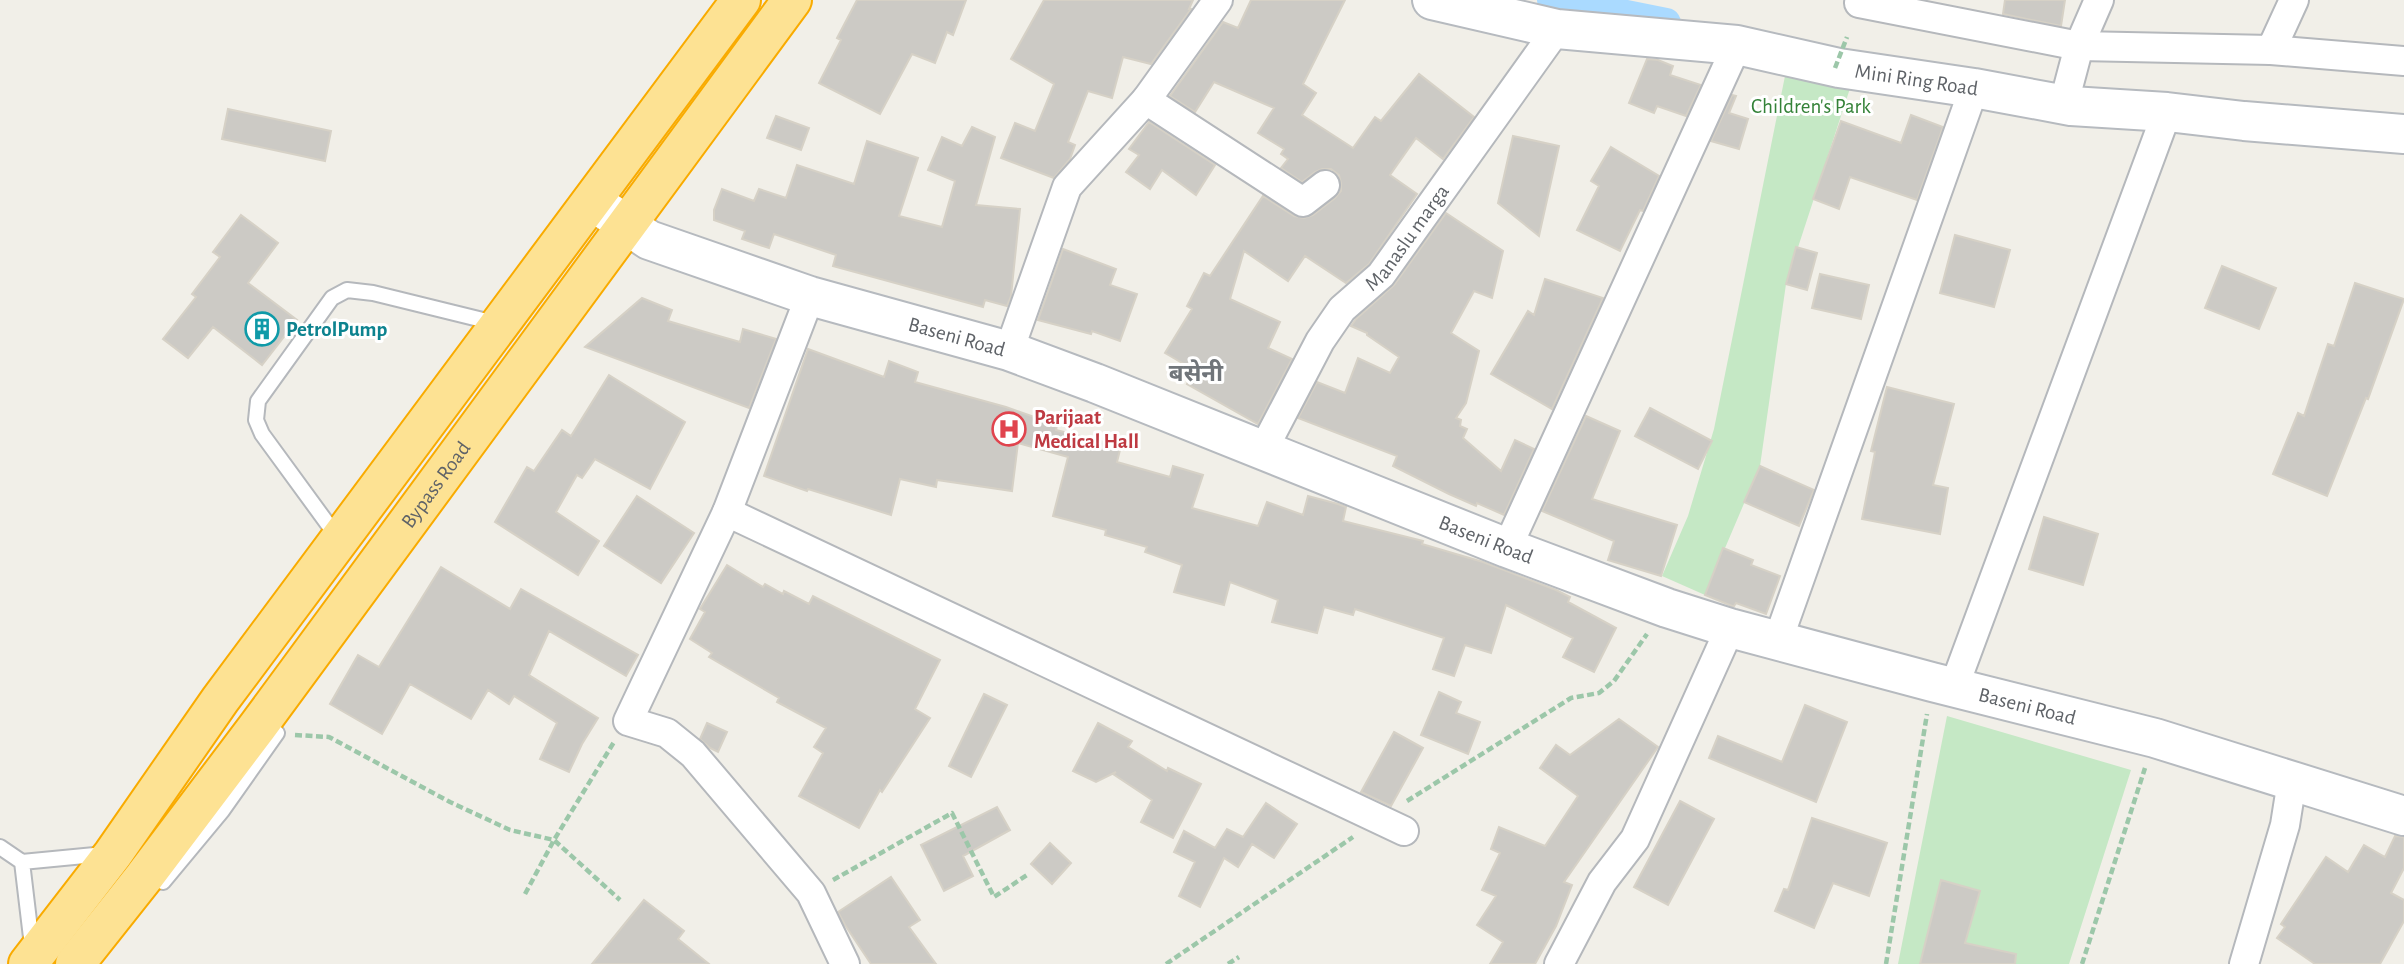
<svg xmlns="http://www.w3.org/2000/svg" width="2404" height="964" viewBox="0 0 2404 964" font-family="'Alegreya Sans','Noto Sans Devanagari',sans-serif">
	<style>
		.green { fill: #c5e8c5 }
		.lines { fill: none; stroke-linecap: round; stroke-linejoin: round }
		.canal { stroke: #aadaff; stroke-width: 30 }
		.building { fill: #cccac5; stroke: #d6d1c6; stroke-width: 2 }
		.lane-casing { stroke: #b5b8bc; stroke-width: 18 }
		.street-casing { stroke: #b5b8bc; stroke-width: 32 }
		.secondary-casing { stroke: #b6babf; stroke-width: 42 }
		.highway-casing { stroke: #f9ab00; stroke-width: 42 }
		.path { stroke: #9cc7a9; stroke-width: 4.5; stroke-dasharray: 7 3.5; stroke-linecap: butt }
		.lane { stroke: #fff; stroke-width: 14 }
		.street { stroke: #fff; stroke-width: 28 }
		.secondary { stroke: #fff; stroke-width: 38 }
		.highway { stroke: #fde293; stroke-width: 38 }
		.path-bridge { stroke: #9cc7a9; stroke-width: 4.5; stroke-dasharray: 7 3.5; stroke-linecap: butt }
		.labels { text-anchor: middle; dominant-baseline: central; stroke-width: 6; stroke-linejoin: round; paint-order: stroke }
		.street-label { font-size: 21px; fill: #5f6368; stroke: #fff }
		.park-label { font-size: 21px; fill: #348238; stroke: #fff }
		.culture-label { font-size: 21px; font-weight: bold; fill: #0d838f; stroke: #fff; text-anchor: start }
		.health-label { font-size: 21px; font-weight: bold; fill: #be3a42; stroke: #fff; text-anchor: start }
		.quarter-label { font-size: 24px; font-weight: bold; fill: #70757a; stroke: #fff }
	</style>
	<rect width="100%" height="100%" fill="#f1efe8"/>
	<path class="green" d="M1856,70l-70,214 -26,182 -55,129 -43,-19 26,-60 26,-87 71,-353z
		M1947,716l184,54 -62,194h-171z"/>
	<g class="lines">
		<path class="canal" d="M1552,0l114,23"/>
	</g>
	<path class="building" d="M857,0h109l-13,35 -6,-3 -12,31 -23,-9 -32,60 -61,-31 22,-43 -4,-2z
		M1044,0h149l-4,9h2l-40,55 -28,-7 -11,41 -24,-7 -20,51 7,3 -5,14 -16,19 -53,-20 14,-35 20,8 19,-47 -43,-25z
		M1251,0h94l-42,84 13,9 -14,22 51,33 22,-31 6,4 38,-47 55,43 -31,42 -27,-21 -26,37 27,19 -48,70 -23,19 -41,-27 -17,25 -44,-30 -14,48 50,23 -12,26 24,11 -34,65 -71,-40 7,-14 -29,-17 27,-44 -5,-3 17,-33 6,3 53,-80 31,20 10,2 9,-3 22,-17 6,-7v-8l-2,-8 -8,-6h-9l-7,3 -13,10 -21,-14 7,-9 -7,-5 3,-5 -26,-16 16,-25 -60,-26 -19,30 -25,-16 53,-74 15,6z
		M2005,0h60l-4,26 -58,-12z
		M1647,59l11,1 15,6 -3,9 31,10 -15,31 -29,-10 -3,7 -25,-10z
		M1732,95l4,1 -7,17 19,6 -9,30 -28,-8z
		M228,109l103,22 -6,30 -103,-22z
		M1911,115l32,12 -26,73 -67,-23 -11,32 -26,-10 28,-78 60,22z
		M776,116l33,12 -8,22 -34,-12z
		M1149,122l66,43 -19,30 -34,-25 -12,19 -24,-17 13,-17 -10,-6z
		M972,127l23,10 -19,68 44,4 -9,87 -4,10 -22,-6 -2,7 -150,-41 3,-11 -62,-21 -5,14 -27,-9 3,-8 -31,-11v-10l8,-21 32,12 5,-12 27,9 11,-33 57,19 13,-43 51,17 -19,58 43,11 13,-46 -27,-11 14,-33 20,9z
		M1513,136l46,10 -20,90 -41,-33z
		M1611,147l48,29 -16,35 -3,-1 -20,41 -43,-21 22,-44 -8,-5z
		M1446,213l57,38 -11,47 -18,-7 -23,42 28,18 -13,52 -10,15 5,2 -1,6 7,3 -4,9 38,33 14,-31 19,9 -30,66 -27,-12 -1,3 -27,-12 -56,-28 4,-10 -99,-38 19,-36 28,11 13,-35 32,15 9,-16 -32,-22v-2l-16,-7 5,-7 38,-34z
		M241,215l37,28 -30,40 49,37 -35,45 -49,-38 -25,31 -25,-19 33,-42 -4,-3 28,-37 -7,-5z
		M1955,235l55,15 -16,57 -54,-14z
		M1796,247l21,6 -10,37 -21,-6z
		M1063,249l53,20 -6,16 27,9 -17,47 -28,-10 -1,3 -53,-14z
		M2222,266l54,22 -17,41 -54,-21z
		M1820,274l49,11 -8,34 -49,-11z
		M1545,279l58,19 -51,111 -61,-35 37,-63 6,4z
		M2355,283l49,16 -36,100 -2,-1 -39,98 -54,-22 25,-61 6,3 24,-72 6,2z
		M642,298l30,12 -4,11 44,13 28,8 3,-13 33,10 -27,69 -164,-61z
		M808,349l76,28 5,-16 29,11 -3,10 91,25 51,18 -1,5 65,16 -4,16 53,15 3,-11 30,9 -11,33 66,18 9,-24 36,13 5,-19 30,8 8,3 -3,14 80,20 -1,3 61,18 73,28 14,7 -2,5 48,26 -22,44 -31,-15 10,-19 -67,-33 -15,48 -26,-8 -11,31 -21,-7 11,-31 -89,-29 -2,6 -29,-8 -7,26 -45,-11 6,-22 -48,-18 -6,23 -50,-13 8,-27 -37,-13 2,-5 -42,-12 1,-5 -53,-14 15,-59 -50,-14 -6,48 -75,-11 -1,7 -36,-8 -9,36 -83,-26 -1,2 -43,-15z
		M609,375l76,47 -35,67 -55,-30 -13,19 -5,-3 -21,37 43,29 -21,34 -83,-53 32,-55 7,4 28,-41 9,6z
		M1887,387l67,17 -21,81 15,3 -8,46 -78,-15 13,-67 -4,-1z
		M1650,408l62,33 -14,28 -63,-33z
		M1586,416l34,15 -28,68 85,26 -16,51 -53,-16 6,-19 -72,-30z
		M1760,466l54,24 -15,36 -55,-24z
		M637,496l57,37 -33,50 -57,-37z
		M2044,517l54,17 -15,51 -54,-16z
		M1723,548l30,12 -2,5 29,11 -14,38 -30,-11 -2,3h-2l-27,-11z
		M727,565l36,22 2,-3 18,10 1,-3 25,13 4,-8 127,64 -25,49 15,9 -48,74 -2,-2 -21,38 -60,-32 24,-43 -9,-6 12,-19 -49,-26 2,-4 -70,-41 3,-4 -22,-14 15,-27 -5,-3z
		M441,567l69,42 11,-20 117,66 -12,21 -77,-45 -20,44 69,43 -16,26 -13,28 -29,-13 17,-36 -43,-27 -5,8 -21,-14 -17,29 -61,-35 -28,50 -52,-30 28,-49 21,12z
		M1439,692l22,10 -5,11 24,9 -12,32 -47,-19z
		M984,694l23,11 -36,72 -22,-11z
		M1805,705l42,17 -31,80 -107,-44 9,-22 64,26z
		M1619,719l39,28 -94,135 8,3 -16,41 -21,38h-45l13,-22 -26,-17 19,-29 -14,-6 18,-37 -9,-4 8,-22 46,19 33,-50 -38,-28 16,-23 14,10z
		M707,723l20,9 -9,20 -8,-4 -10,-9z
		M1098,723l34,18 -4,6 39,24 1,-3 33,16 -28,54 -32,-16 11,-22 -39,-26 3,-2 -20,10 -23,-11z
		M1394,732l29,16 -32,58 -30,-14z
		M1680,801l34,18 -46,86 -34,-18z
		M1266,803l31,21 -23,34 -22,-14 -14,23 -14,-9 -24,49 -21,-11 16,-34 -21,-10 10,-21 31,17 12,-19 16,8z
		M997,807l13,23 -47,26 10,20 -29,15 -23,-46z
		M1812,818l75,25 -18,53 -36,-13 -19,45 -39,-17 9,-22 4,1z
		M2395,836l9,1v31l-13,25 13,7v21l-24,43h-65l-38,-26 8,-11 -4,-3 45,-67 22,15 16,-27 21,12z
		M1050,843l21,20 -19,21 -21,-20z
		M891,877l29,43 -11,7 27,37h-65l-26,-39 -7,-13z
		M1941,880l39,11 -15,52 51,11 -1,10h-95z
		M644,900l40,31 -6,8 31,25h-117z"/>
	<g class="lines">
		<defs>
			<path id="lane" d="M338,538l-76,-104 -6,-14 2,-19 74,-103 15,-8 26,3 122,30
				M0,847l22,15 83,-8
				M22,862l10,84
				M163,882l59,-71 55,-78"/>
			<g id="street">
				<path d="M1859,3l220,43 192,4 23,-50"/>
				<path d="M2271,50l133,11"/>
				<path d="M1146,100l157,102 22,-17"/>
				<path d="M2071,106l-6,-7 14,-53 20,-46"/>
				<path d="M810,296l-83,216 -99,209 39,12 26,21 118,139 34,71"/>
				<path d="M1009,351l58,-164 79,-87 72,-100"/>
				<path id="s1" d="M1263,450l57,-109 22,-32 39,-34 176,-246"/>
				<path d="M727,512l677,319"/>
				<path d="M1507,548l230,-503"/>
				<path d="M1778,640l196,-552"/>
				<path d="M1954,687l213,-575"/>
				<path d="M1559,964l43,-82 33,-43 95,-211"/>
				<path d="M2244,964l41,-139 7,-44"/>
			</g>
			<g id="secondary">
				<path id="s2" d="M1432,0l125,29 180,16 102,23 135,20 97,18 96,6 77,9 160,13"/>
				<path id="s3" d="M592,201l57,39 161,56 199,55 86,32 412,165 160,60 63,20 202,54 223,56 249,78"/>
			</g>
			<g id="highway">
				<path d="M28,964l85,-110 107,-154 521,-700"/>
				<path id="s4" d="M75,964l69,-87 114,-151 534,-726"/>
			</g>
		</defs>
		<use href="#lane" class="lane-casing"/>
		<use href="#street" class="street-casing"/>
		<use href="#secondary" class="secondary-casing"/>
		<use href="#highway" class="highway-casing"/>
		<path class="path" d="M295,735l34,2 121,65 60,28 44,10 66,60
			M1407,801l164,-103 28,-5 15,-12 33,-47
			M833,880l119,-67 42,84 33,-22
			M525,894l29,-54 60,-98
			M1166,964l187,-127
			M1228,964l11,-7
			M1886,964l41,-250
			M2082,964l63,-196"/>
		<use href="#lane" class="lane"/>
		<use href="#street" class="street"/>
		<use href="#secondary" class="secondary"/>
		<use href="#highway" class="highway"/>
		<path class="path-bridge" d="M1835,68l12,-31"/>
	</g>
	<defs>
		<symbol id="building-ring" viewBox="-11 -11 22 22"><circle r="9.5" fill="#fff" stroke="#0f9aa8" stroke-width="1.5"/><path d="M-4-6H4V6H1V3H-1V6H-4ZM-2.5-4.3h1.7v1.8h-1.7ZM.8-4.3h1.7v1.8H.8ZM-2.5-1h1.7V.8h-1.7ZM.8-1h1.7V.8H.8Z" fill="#0f9aa8"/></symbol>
		<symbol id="hospital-ring" viewBox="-11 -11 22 22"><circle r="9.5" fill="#fff" stroke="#e0444e" stroke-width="1.5"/><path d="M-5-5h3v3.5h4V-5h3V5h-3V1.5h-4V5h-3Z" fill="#e0444e"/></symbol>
	</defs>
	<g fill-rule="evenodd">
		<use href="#building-ring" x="243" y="310" width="38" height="38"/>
		<use href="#hospital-ring" x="990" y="410" width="38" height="38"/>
	</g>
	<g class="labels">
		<g class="street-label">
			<text stroke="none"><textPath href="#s2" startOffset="492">Mini Ring Road</textPath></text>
			<text stroke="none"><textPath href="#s1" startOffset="259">Manaslu marga</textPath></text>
			<text stroke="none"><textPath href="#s3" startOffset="392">Baseni Road</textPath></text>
			<text stroke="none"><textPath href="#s4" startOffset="600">Bypass Road</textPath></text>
			<text stroke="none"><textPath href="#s3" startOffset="959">Baseni Road</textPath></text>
			<text stroke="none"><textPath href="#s3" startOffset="1526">Baseni Road</textPath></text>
		</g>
		<g class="park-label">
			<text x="1811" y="106">Children's Park</text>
		</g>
		<g class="culture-label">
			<text x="286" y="329">PetrolPump</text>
		</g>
		<g class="health-label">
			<text x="1034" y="417">Parijaat<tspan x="1034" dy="24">Medical Hall</tspan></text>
		</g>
		<g class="quarter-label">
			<text x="1196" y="374">बसेनी</text>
		</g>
	</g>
</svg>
